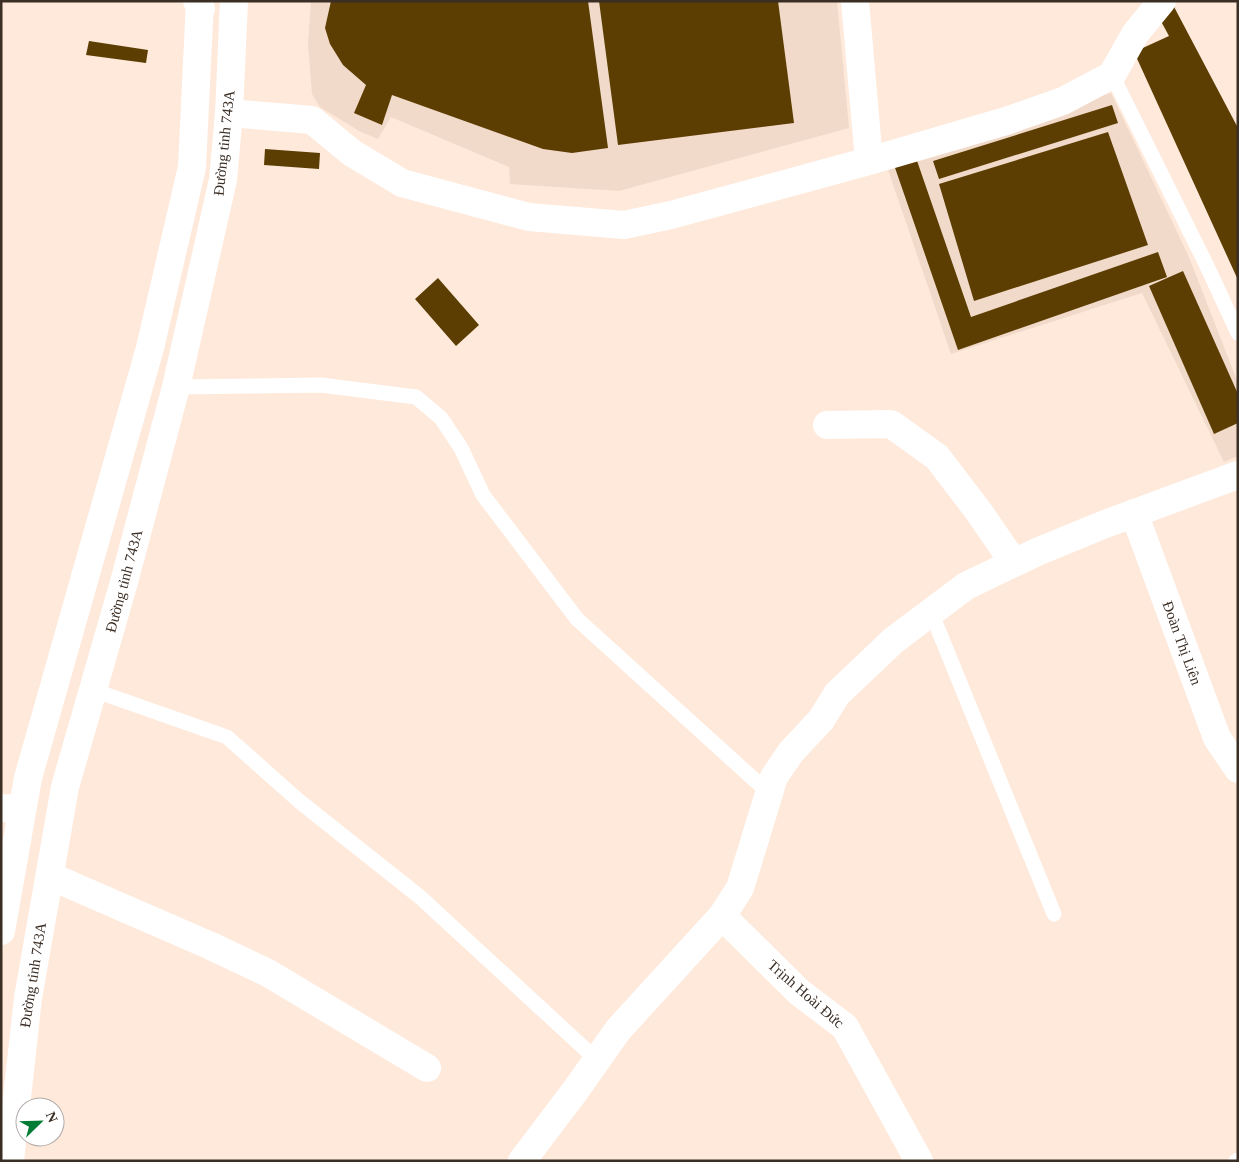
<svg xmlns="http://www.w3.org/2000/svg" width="1239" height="1162" viewBox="0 0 1239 1162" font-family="Georgia,serif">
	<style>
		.built { fill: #f1dac9 }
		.building { fill: #5c3e02 }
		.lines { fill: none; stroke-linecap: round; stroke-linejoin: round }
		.lane { stroke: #fff; stroke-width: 15 }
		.street { stroke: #fff; stroke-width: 28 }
		.secondary { stroke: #fff; stroke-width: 28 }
		.highway { stroke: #fff; stroke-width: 28 }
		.labels { text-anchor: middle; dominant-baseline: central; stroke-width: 5; stroke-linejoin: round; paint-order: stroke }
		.street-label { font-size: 15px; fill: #3b2e25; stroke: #fff }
	</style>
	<rect width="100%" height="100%" fill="#fee9db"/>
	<path class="built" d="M311,1h526l12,127 -230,63 -109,-7 -1,-17 -118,-50 -13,22 -19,-8 -39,-24 -8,-13 -4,-50z
		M1111,93l78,164 49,126v73l-14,6 -82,-169 -191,61 -65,-190z"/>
	<path class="building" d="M331,1h257l20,147 -36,5 -29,-4 -151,-54 -10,30 -28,-12 12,-28 -23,-20 -13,-21 -5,-16z
		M599,1h179l16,122 -176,22z
		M1172,3l66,125v152l-104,-228 35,-16 -13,-24z
		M89,41l59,9 -2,13 -60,-8z
		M1112,105l6,18 -179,56 -6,-18z
		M1108,132l40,113 -174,56 -35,-117z
		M265,149l55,4 -1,16 -55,-4z
		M915,155l56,162 187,-65 9,25 -209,73 -65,-188z
		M1183,271l55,123v29l-24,11 -65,-148z
		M438,278l41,47 -23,21 -41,-47z"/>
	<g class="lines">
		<path class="lane" d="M1112,75l94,189 32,69
			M176,387l145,-2 95,12 25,21 20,30 22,47 94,124 192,174
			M931,612l123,302
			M93,690l134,47 72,64 121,96 177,163
			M1236,1161l2,-1"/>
		<path class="street" d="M855,1l14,160
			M229,113l83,7 40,33 50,30 127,34 95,8 47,-10 198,-54 137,-40 57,-20 49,-26 23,-41 27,-33
			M827,425l64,-1 46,33 42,55 35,51
			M1134,513l83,225 21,31
			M1,808l21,1
			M50,876l161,70 57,27 159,95
			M722,916l77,76 46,35 74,134
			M522,1161l53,-70 43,-61 104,-114 18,-28 34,-111 17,-25 30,-32 16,-26 57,-54 72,-54 71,-34 68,-28 133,-49"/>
		<path class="secondary" d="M1,931l27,-153 122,-430 42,-181 8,-166
			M10,1161l18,-163 37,-211 59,-205 52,-195 47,-207 6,-67 5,-112"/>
		<path class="highway" d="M197,1l4,8"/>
	</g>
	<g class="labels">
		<g class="street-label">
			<text transform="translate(224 143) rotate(-84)">Đường tỉnh 743A</text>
			<text transform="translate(124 581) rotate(-75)">Đường tỉnh 743A</text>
			<text transform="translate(1182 643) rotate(70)">Đoàn Thị Liên</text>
			<text transform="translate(33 975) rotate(-81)">Đường tỉnh 743A</text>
			<text transform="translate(806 994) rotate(41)">Trịnh Hoài Đức</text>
		</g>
	</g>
	<rect width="1239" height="1162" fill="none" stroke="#3b2e25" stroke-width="5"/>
	<g transform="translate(40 1122) rotate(67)"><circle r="24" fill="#ffffff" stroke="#b1aba8"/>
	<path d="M0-4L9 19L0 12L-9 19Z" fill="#007c35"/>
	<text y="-8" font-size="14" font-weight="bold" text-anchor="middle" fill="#3b2e25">N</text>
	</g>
</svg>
